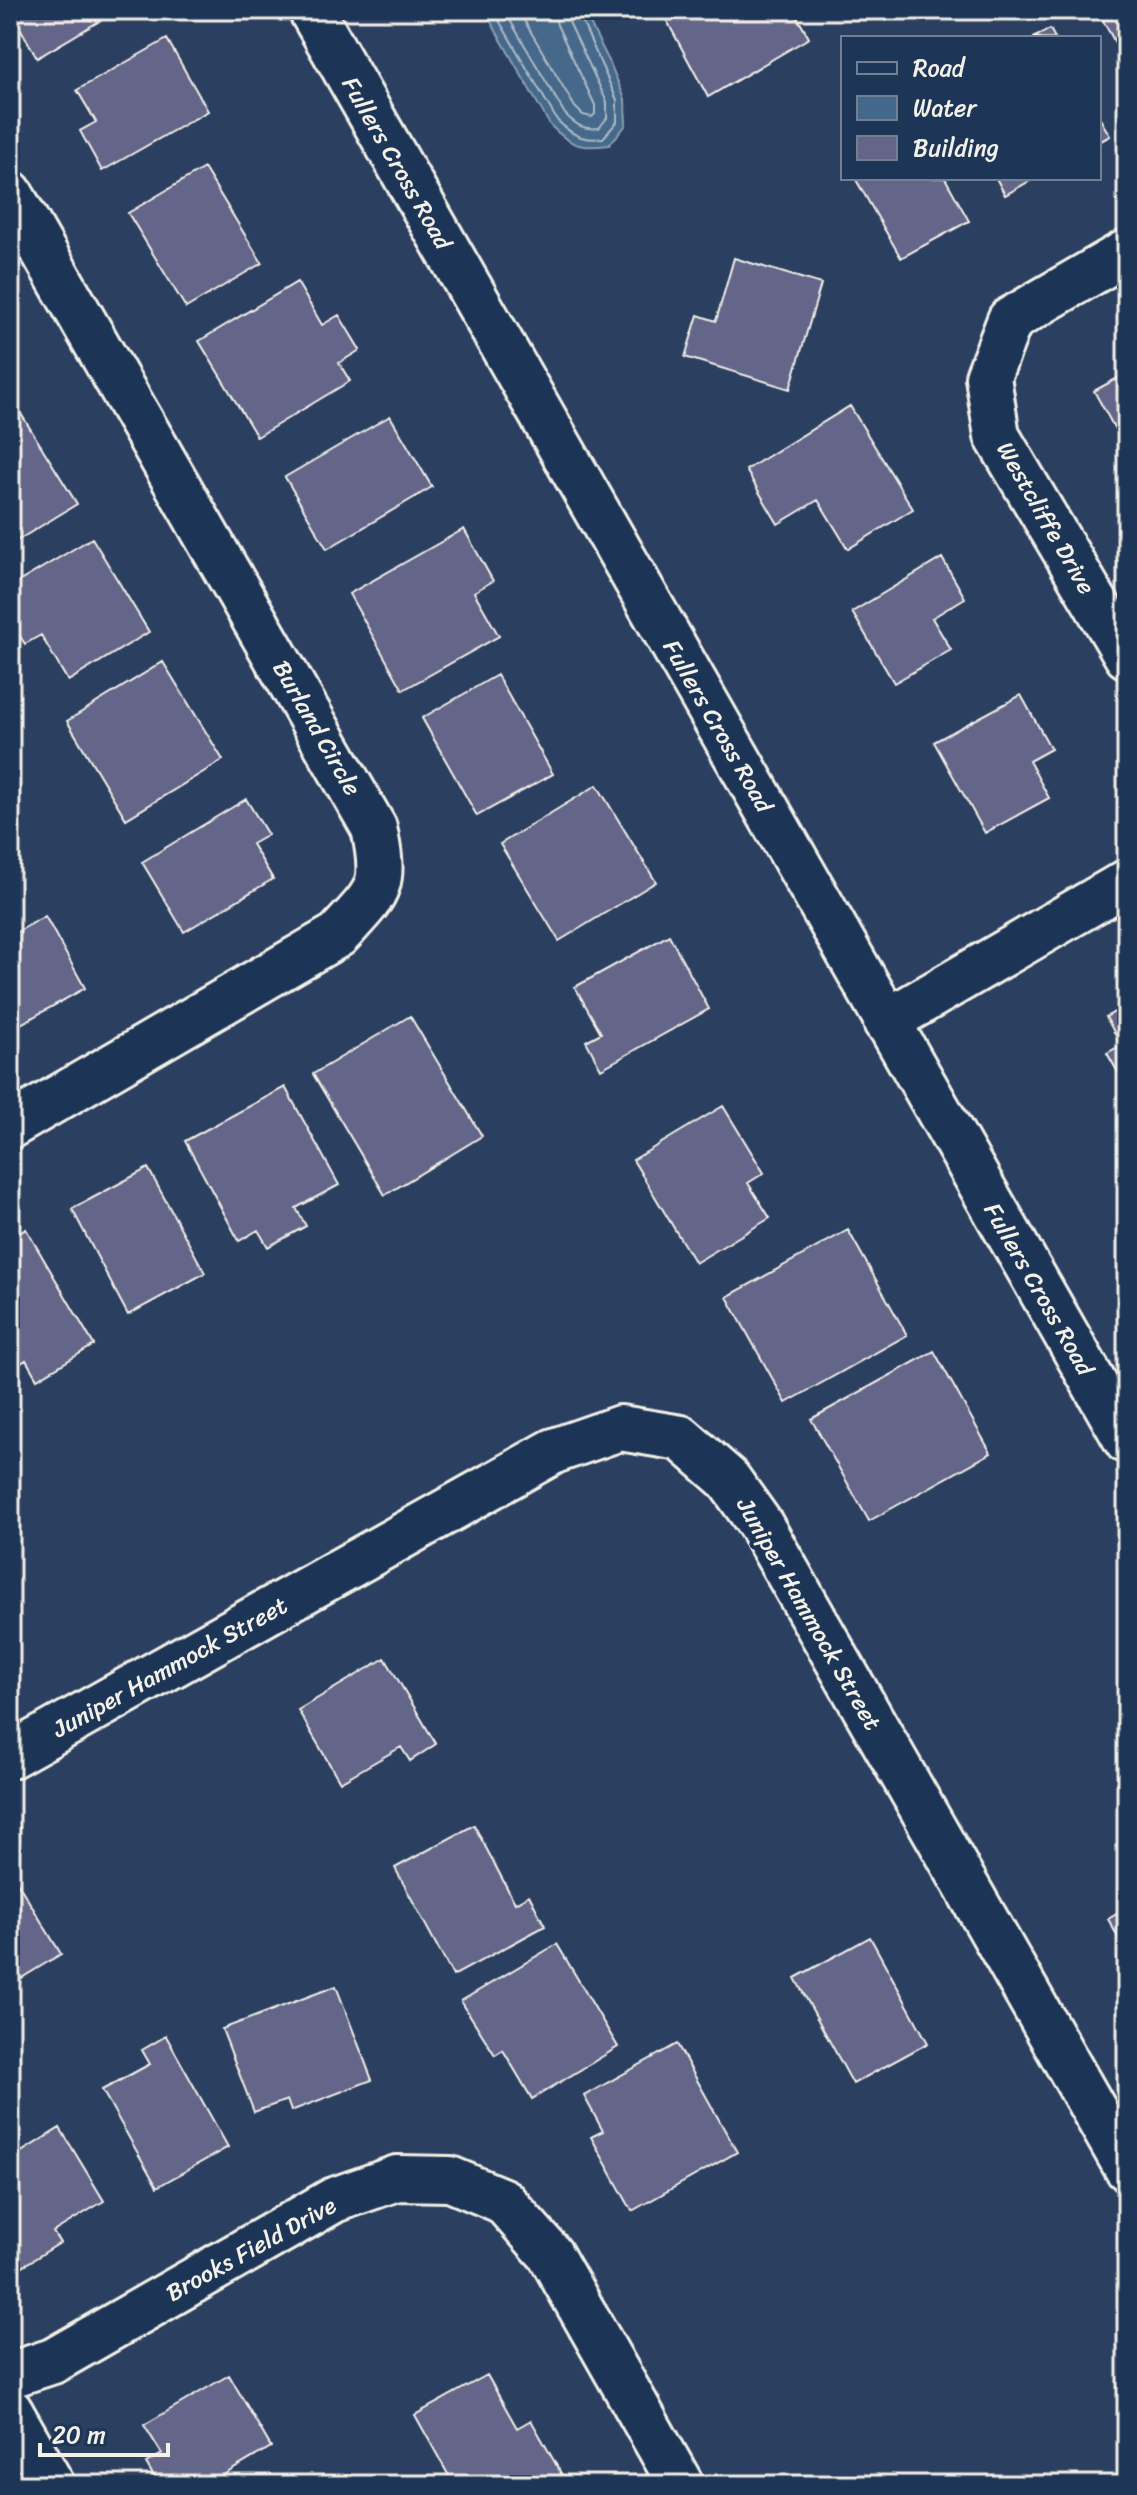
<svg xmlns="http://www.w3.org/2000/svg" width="1137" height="2495" viewBox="0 0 1137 2495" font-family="Sriracha,sans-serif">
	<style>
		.water { fill: #44688b; stroke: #8a9fb0; stroke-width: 2 }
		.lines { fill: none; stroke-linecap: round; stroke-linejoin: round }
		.shore { stroke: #aebac3; stroke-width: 2 }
		.building { fill: #636589; stroke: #f4f1e8; stroke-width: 2 }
		.minor-casing { stroke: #f4f1e8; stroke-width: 50 }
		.minor { stroke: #1d3557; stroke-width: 44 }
		.labels { text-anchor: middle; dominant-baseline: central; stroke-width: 8; stroke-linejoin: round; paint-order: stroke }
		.street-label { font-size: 24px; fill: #f4f1e8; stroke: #1d3557 }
	</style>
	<rect width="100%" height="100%" fill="#2b3f61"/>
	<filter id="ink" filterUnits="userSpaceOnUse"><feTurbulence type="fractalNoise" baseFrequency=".0125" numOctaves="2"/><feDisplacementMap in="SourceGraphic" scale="16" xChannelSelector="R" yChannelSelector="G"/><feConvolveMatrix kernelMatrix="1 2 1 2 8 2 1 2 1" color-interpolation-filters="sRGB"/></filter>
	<g filter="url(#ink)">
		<path class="water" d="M484,10h99l26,51 16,38 1,26 -17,20c-29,4 -38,1 -59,-20z"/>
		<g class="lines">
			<path class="shore" d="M493,10l64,110c15,15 25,21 46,18l14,-16v-22l-40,-90
				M504,10l61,104c11,11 18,16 34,14l8,-10v-16l-39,-82 -1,-10
				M518,10l57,97 8,8 9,2 3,-3v-9l-38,-80 -3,-15"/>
		</g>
		<path class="building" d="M10,10h108l-81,48z
			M661,10h132l16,28 -101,59z
			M1113,10h14v54l-26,-47z
			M1050,29l5,9h-22z
			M167,39l41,72 -106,60 -22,-40 16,-9 -19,-32z
			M1099,117l11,19 -11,6z
			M204,168l58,95 -76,45 -58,-95z
			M855,178h90l24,43 -68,37z
			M996,178h39l-30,17z
			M734,258l87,26 -31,105 -105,-32 13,-42 18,6z
			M297,282l25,43 17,-10 21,35 -21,13 11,18 -93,56 -58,-96z
			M1127,373v78l-33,-60z
			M850,406l63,103 -65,40 -30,-49 -40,24 -32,-54z
			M18,409l59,95 -67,41v-132z
			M390,416l42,71 -105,62 -42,-72z
			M464,529l29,52 -19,11 25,44 -96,54 -54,-96z
			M92,538l57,94 -81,49 -27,-46 -16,9 -15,-23v-34z
			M942,558l23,40 -33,20 19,32 -57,33 -42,-71z
			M163,662l60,98 -97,59 -59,-98z
			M497,675l56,99 -76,42 -55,-98z
			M1021,695l30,54 -22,12 20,37 -64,35 -51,-91z
			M597,785l59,97 -97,59 -59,-97z
			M246,799l22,36 -16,9 21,35 -89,53 -42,-70z
			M45,916l40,72 -75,42v-94z
			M669,935l40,74 -108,60 -15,-28 15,-8 -26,-46z
			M1127,1005v83l-20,-35 14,-8 -15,-28z
			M410,1016l72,120 -97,59 -72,-121z
			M285,1087l54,98 -43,23 10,18 -38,21 -10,-17 -19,11 -54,-100z
			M723,1106l41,67 -16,10 22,35 -75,45 -62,-103z
			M148,1168l57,105 -77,42 -56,-106z
			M26,1229l68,116 -57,34 -11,-19 -16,10v-131z
			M848,1230l59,105 -121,68 -59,-106z
			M934,1351l57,102 -122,68 -58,-102z
			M385,1658l51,86 -26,17 -9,-14 -61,35 -42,-72z
			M474,1825l41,78 14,-8 16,31 -92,50 -58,-108z
			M14,1877l47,77 -51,31v-106z
			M1127,1908v45l-19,-34z
			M870,1937l58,106 -75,41 -58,-106z
			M557,1944l61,103 -86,52 -29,-49 -8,5 -34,-54z
			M336,1986l36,94 -81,31 -4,-11 -33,12 -32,-83z
			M166,2036l62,111 -71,40 -55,-97 48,-26 -8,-14z
			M677,2044l60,108 -105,59 -41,-74 12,-6 -19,-35z
			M60,2128l44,73 -51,31 7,11 -50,31v-115z
			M229,2375l42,72 -56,33 3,5h-59l-13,-22 16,-9 -18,-29z
			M487,2375l30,53 14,-8 31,55 -19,10h-89l-39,-70z"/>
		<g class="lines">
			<defs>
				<path id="minor" d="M311,10l816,1431
					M10,193l364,635c13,61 4,63 -36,107l-328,191
					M1127,252l-117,68 -22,57 9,59 130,220
					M886,1022l241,-140
					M10,1756l544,-305 66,-23 61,10 47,41 32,45 367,644
					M10,2375l43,-14 281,-161 63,-22 53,1 53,22 47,53 131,231
					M10,2411l42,74"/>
			</defs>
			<use href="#minor" class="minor-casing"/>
			<use href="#minor" class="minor"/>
		</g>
	</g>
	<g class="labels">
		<g class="street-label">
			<text transform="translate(397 163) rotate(60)">Fullers Cross Road</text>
			<text transform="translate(1046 518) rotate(60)">Westcliffe Drive</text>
			<text transform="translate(718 726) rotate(60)">Fullers Cross Road</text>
			<text transform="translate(317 728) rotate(60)">Burland Circle</text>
			<text transform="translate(1039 1289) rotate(60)">Fullers Cross Road</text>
			<text transform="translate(809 1614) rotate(60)">Juniper Hammock Street</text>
			<text transform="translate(170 1667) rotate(-29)">Juniper Hammock Street</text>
			<text transform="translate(251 2249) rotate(-29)">Brooks Field Drive</text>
		</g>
	</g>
	<rect width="1137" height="2495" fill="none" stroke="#1d3557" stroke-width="40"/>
	<rect x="20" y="20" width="1097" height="2455" fill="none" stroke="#f4f1e8" stroke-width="3" filter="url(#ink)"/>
	<rect x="841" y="36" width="260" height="144" fill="#1d3557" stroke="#738091" stroke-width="2"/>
	<rect x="857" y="62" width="40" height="12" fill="#1d3557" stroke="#738091" stroke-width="2"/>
	<text x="913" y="76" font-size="24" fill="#f4f1e8">Road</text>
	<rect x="857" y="96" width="40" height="24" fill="#44688b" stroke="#738091" stroke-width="2"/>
	<text x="913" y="116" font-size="24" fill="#f4f1e8">Water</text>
	<rect x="857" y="136" width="40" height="24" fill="#636589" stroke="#738091" stroke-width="2"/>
	<text x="913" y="156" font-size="24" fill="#f4f1e8">Building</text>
	<path d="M40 2443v12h128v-12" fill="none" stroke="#f4f1e8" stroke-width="4"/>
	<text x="52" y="2443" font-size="24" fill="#f4f1e8" stroke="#1d3557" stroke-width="6" paint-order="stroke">20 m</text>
</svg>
